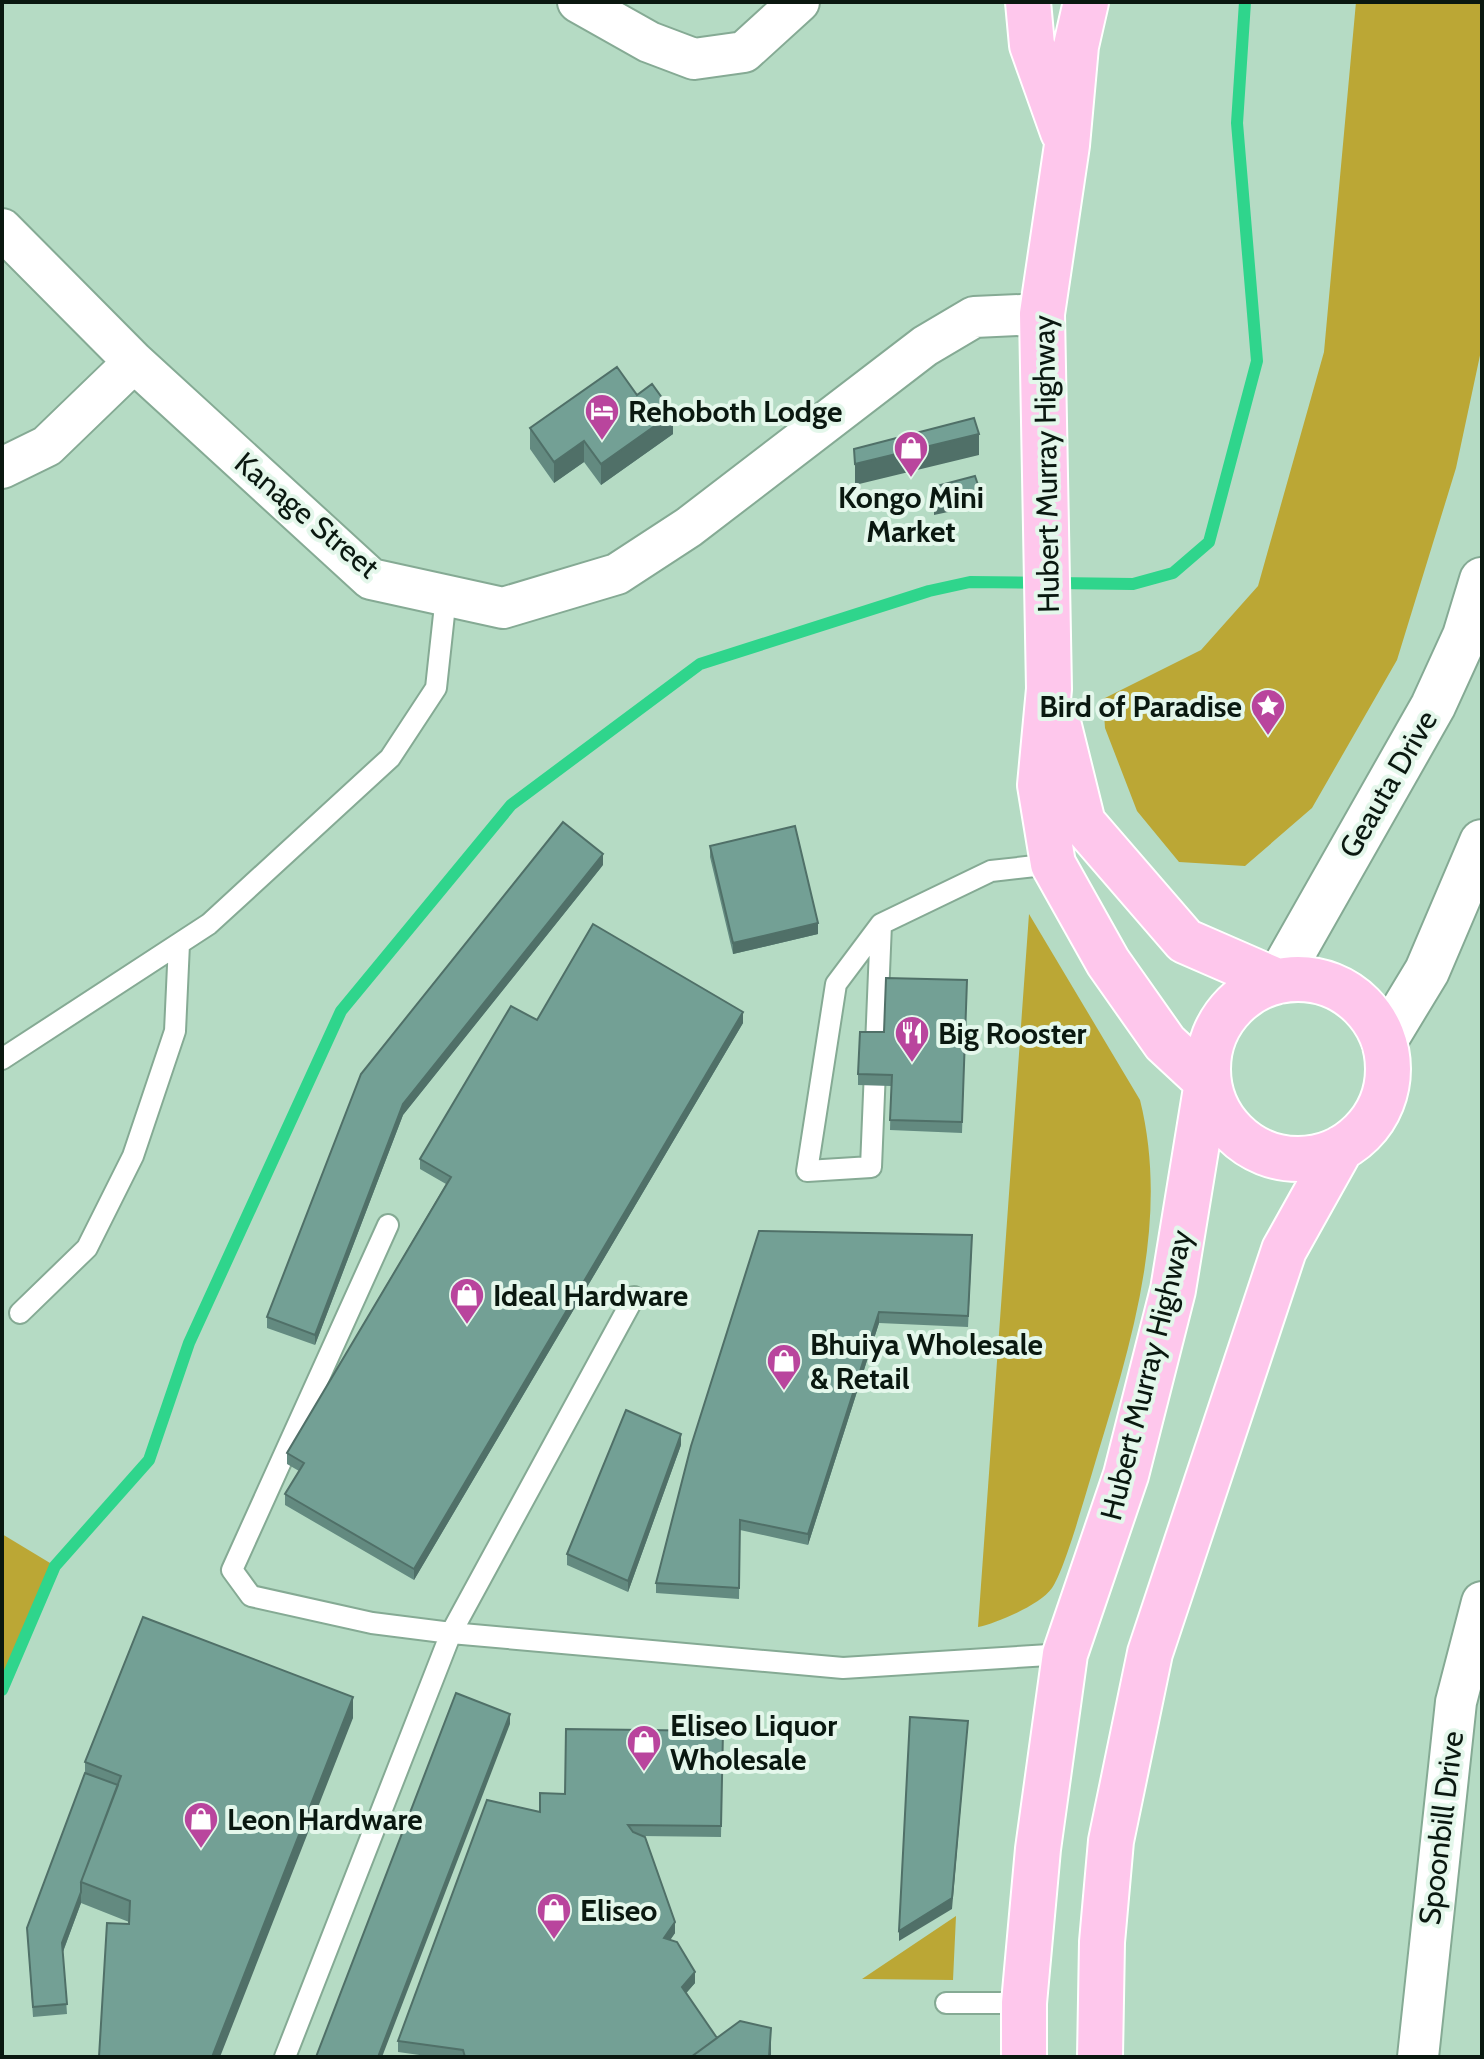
<svg xmlns="http://www.w3.org/2000/svg" width="1484" height="2059" viewBox="0 0 1484 2059" font-family="Cabin,sans-serif">
	<style>
		.green { fill: #bba735 }
		.lines { fill: none; stroke-linecap: round; stroke-linejoin: round }
		.stream { stroke: #2fd58c; stroke-width: 12 }
		.service-casing { stroke: #85aa94; stroke-width: 24 }
		.minor-casing { stroke: #85aa94; stroke-width: 44 }
		.secondary-casing { stroke: #85aa94; stroke-width: 48 }
		.trunk-casing { stroke: #fff; stroke-width: 48 }
		.service { stroke: #fff; stroke-width: 20 }
		.minor { stroke: #fff; stroke-width: 40 }
		.secondary { stroke: #fff; stroke-width: 44 }
		.trunk { stroke: #fec7ec; stroke-width: 44 }
		.wall { fill: #638a80 }
		.shaded-wall { fill: #507068 }
		.building { fill: #73a095; stroke: #507068; stroke-width: 2 }
		.labels { text-anchor: middle; dominant-baseline: central; stroke-width: 8; stroke-linejoin: round; paint-order: stroke }
		.poi-label { font-size: 30px; font-weight: bold; fill: #0a1810; stroke: #e4f7eb; text-anchor: start }
		.street-label { font-size: 30px; fill: #0a1810; stroke: #e4f7eb }
	</style>
	<rect width="100%" height="100%" fill="#b5dbc4"/>
	<path class="green" d="M1356,2h126v344l-26,122 -59,192 -85,148 -67,58 -66,-4 -42,-51 -32,-83 -2,-29 98,-49 57,-64 66,-234z
		M1029,914l111,186c32,128 -14,258 -50,380 -7,23 -26,91 -38,108 -12,17 -55,35 -74,39z
		M2,1534l53,32 -53,124z
		M956,1916l-3,64 -91,-1z"/>
	<g class="lines">
		<path class="stream" d="M2,1690l53,-124 94,-106 40,-117 152,-332 170,-206 189,-141 229,-73 41,-9 163,2 40,-11 36,-31 48,-181 -20,-238 8,-121"/>
		<defs>
			<path id="service" d="M881,924l-10,243 -64,4 29,-187 45,-60 110,-53 62,-7
				M2,1059l207,-135 181,-166 46,-70 10,-92
				M388,1225l-156,345 19,26 121,27 79,10 392,35 222,-14
				M20,1313l67,-65 46,-92 42,-125 4,-87
				M946,2003h78
				M285,2057l166,-424 183,-336"/>
			<path id="minor" d="M578,2l71,40 45,17 50,-7 55,-50
				M2,229l132,133 237,217 132,29 114,-34 72,-47 236,-181 49,-29 68,-3
				M2,468l45,-22 87,-84
				M1418,2057l38,-355 26,-100"/>
			<path id="secondary" d="M1277,981l156,-275 32,-70 17,-56
				M1384,1042l43,-71 55,-129"/>
			<path id="trunk" d="M1028,2l4,43 31,87
				M1057,718l26,105 102,118 92,40
				M1208 1069a90 90 0 1 1 180 0a90 90 0 1 1-180 0Z
				M1024,2057v-54l14,-154 27,-195 61,-179 47,-185 34,-208 -42,-39 -57,-81 -55,-98 -13,-79 9,-96 -7,-375 25,-169 9,-99 10,-44
				M1100,2057l2,-115 9,-101 39,-188 134,-403 57,-102"/>
		</defs>
		<use href="#service" class="service-casing"/>
		<use href="#minor" class="minor-casing"/>
		<use href="#secondary" class="secondary-casing"/>
		<use href="#trunk" class="trunk-casing"/>
		<use href="#service" class="service"/>
		<use href="#minor" class="minor"/>
		<use href="#secondary" class="secondary"/>
		<use href="#trunk" class="trunk"/>
	</g>
	<path class="wall" d="M637,395l36,39 -72,51 -17,-23 -30,21 -24,-34v-21z
		M710,846l108,88 -85,20 -23,-97z
		M603,865l-200,250 -88,230 -48,-17v-11l94,-243z
		M967,980l-5,153 -72,-3 1,-44 -33,-1v-11l26,-42z
		M537,1020l206,3 -329,557 -129,-75v-11l14,-23 -12,-7v-11l159,-269 -26,-15v-10z
		M972,1246l-4,81 -89,-4 -71,222 -68,-15 -1,69 -83,-6v-10l35,-137z
		M681,1445l-53,147 -61,-27v-11z
		M353,1718l-224,206v-2l-48,-19 -18,49 4,62 -34,3 -6,-89 58,-155v-11z
		M723,1731l-2,106 -79,-1 33,97 -5,7 25,43 -9,10 31,45 54,19h-337l-36,-5v-11l142,-229 25,-18z"/>
	<path class="shaded-wall" d="M673,413v21l-72,51v-21z
		M979,434v21l-124,30v-21z
		M584,441v21l-30,21v-21z
		M981,494v11l-47,10v-11z
		M603,854v11l-200,250 -88,230v-10l88,-231z
		M818,923v11l-85,20v-11z
		M743,1012v11l-329,557v-11z
		M879,1312v11l-71,222v-11z
		M681,1434v11l-53,147v-11z
		M353,1697v21l-133,339h-8z
		M510,1714v10l-128,333h-4z
		M968,1721l-16,188 -53,32v-10z
		M81,1892v11l-19,51v-11z
		M675,1922v11l-11,16v-11z
		M695,1972v11l-13,15v-11z
		M771,2028v29h-2z"/>
	<path class="building" d="M617,367l20,28 15,-11 21,29 -72,51 -17,-23 -30,21 -24,-34z
		M974,418l5,16 -124,30 -1,-15z
		M975,476l6,18 -47,10 -1,-17z
		M563,822l40,32 -200,250 -88,231 -48,-18 94,-243z
		M795,826l23,97 -85,20 -23,-97z
		M593,924l150,88 -329,557 -129,-75 19,-31 -17,-10 164,-276 -31,-18 91,-153 26,14z
		M886,978l81,2 -5,142 -72,-2 2,-45 -34,-1 2,-42h24z
		M759,1231l213,4 -4,81 -89,-4 -71,222 -68,-14 -1,68 -83,-5 35,-137z
		M626,1410l55,24 -53,147 -61,-27z
		M143,1617l210,80 -141,360h-113l8,-134 22,1 1,-23 -49,-19 40,-106 -36,-14z
		M456,1693l54,21 -132,343h-62z
		M910,1717l58,4 -16,177 -53,33z
		M566,1729l157,2 -2,95 -93,-1 5,7 12,5 30,85 -11,16 13,4 18,30 -13,15 35,51 -26,19h-226l-2,-7 -65,-9 89,-241 53,12v-19l25,1z
		M85,1773l33,12 -37,97v10l-19,51 5,61 -34,3 -6,-79z
		M740,2021l31,7 -2,29h-78z"/>
	<defs>
		<symbol id="hotel-pin" viewBox="-11 -11 22 30"><path d="M0 17L-7.5 6A9.5 9.5 0 1 1 7.5 6Z" fill="#b9459d" stroke="#e4f7eb"/><path d="M-6-4.5h1.5V1H6V5H4.5V3h-9V5H-6ZM-4 0a1.8 1.8 0 1 1 3.6 0ZM.5 0V-2.5h3Q6-2.5 6 0Z" fill="#fff"/></symbol>
		<symbol id="shop-pin" viewBox="-11 -11 22 30"><path d="M0 17L-7.5 6A9.5 9.5 0 1 1 7.5 6Z" fill="#b9459d" stroke="#e4f7eb"/><path d="M-5-2.5h2.3a2.7 3.5 0 0 1 5.4 0H5L5.5 6h-11ZM-1.5-2.5h3a1.5 2.3 0 0 0-3 0Z" fill="#fff"/></symbol>
		<symbol id="sight-pin" viewBox="-11 -11 22 30"><path d="M0 17L-7.5 6A9.5 9.5 0 1 1 7.5 6Z" fill="#b9459d" stroke="#e4f7eb"/><path d="M0-6L1.8-2.2L6-1.7L2.9 1.2L3.7 5.4L0 3.3L-3.7 5.4L-2.9 1.2L-6-1.7L-1.8-2.2Z" fill="#fff"/></symbol>
		<symbol id="restaurant-pin" viewBox="-11 -11 22 30"><path d="M0 17L-7.5 6A9.5 9.5 0 1 1 7.5 6Z" fill="#b9459d" stroke="#e4f7eb"/><path d="M-5-6h1v4h1v-4h1v4h1v-4h1v5L-1.5 .5V6h-2V.5L-5-1ZM5-6V6H3V1.5H1.5Q1.5-4 5-6Z" fill="#fff"/></symbol>
	</defs>
	<g fill-rule="evenodd">
		<use href="#hotel-pin" x="582" y="391" width="40" height="54"/>
		<use href="#shop-pin" x="891" y="428" width="40" height="54"/>
		<use href="#sight-pin" x="1248" y="686" width="40" height="54"/>
		<use href="#restaurant-pin" x="892" y="1013" width="40" height="54"/>
		<use href="#shop-pin" x="447" y="1275" width="40" height="54"/>
		<use href="#shop-pin" x="764" y="1341" width="40" height="54"/>
		<use href="#shop-pin" x="624" y="1722" width="40" height="54"/>
		<use href="#shop-pin" x="181" y="1799" width="40" height="54"/>
		<use href="#shop-pin" x="534" y="1890" width="40" height="54"/>
	</g>
	<g class="labels">
		<g class="poi-label">
			<text x="628" y="411">Rehoboth Lodge</text>
			<text x="911" y="497" text-anchor="middle">Kongo Mini<tspan x="911" dy="34">Market</tspan></text>
			<text x="1242" y="706" text-anchor="end">Bird of Paradise</text>
			<text x="938" y="1033">Big Rooster</text>
			<text x="493" y="1295">Ideal Hardware</text>
			<text x="810" y="1344">Bhuiya Wholesale<tspan x="810" dy="34">&amp; Retail</tspan></text>
			<text x="670" y="1725">Eliseo Liquor<tspan x="670" dy="34">Wholesale</tspan></text>
			<text x="227" y="1819">Leon Hardware</text>
			<text x="580" y="1910">Eliseo</text>
		</g>
		<g class="street-label">
			<text transform="translate(1046 464) rotate(-91)">Hubert Murray Highway</text>
			<text transform="translate(307 515) rotate(40)">Kanage Street</text>
			<text transform="translate(1388 784) rotate(-60)">Geauta Drive</text>
			<text transform="translate(1146 1375) rotate(-76)">Hubert Murray Highway</text>
			<text transform="translate(1441 1828) rotate(-83)">Spoonbill Drive</text>
		</g>
	</g>
	<rect width="1484" height="2059" fill="none" stroke="#0a1810" stroke-width="8"/>
</svg>
